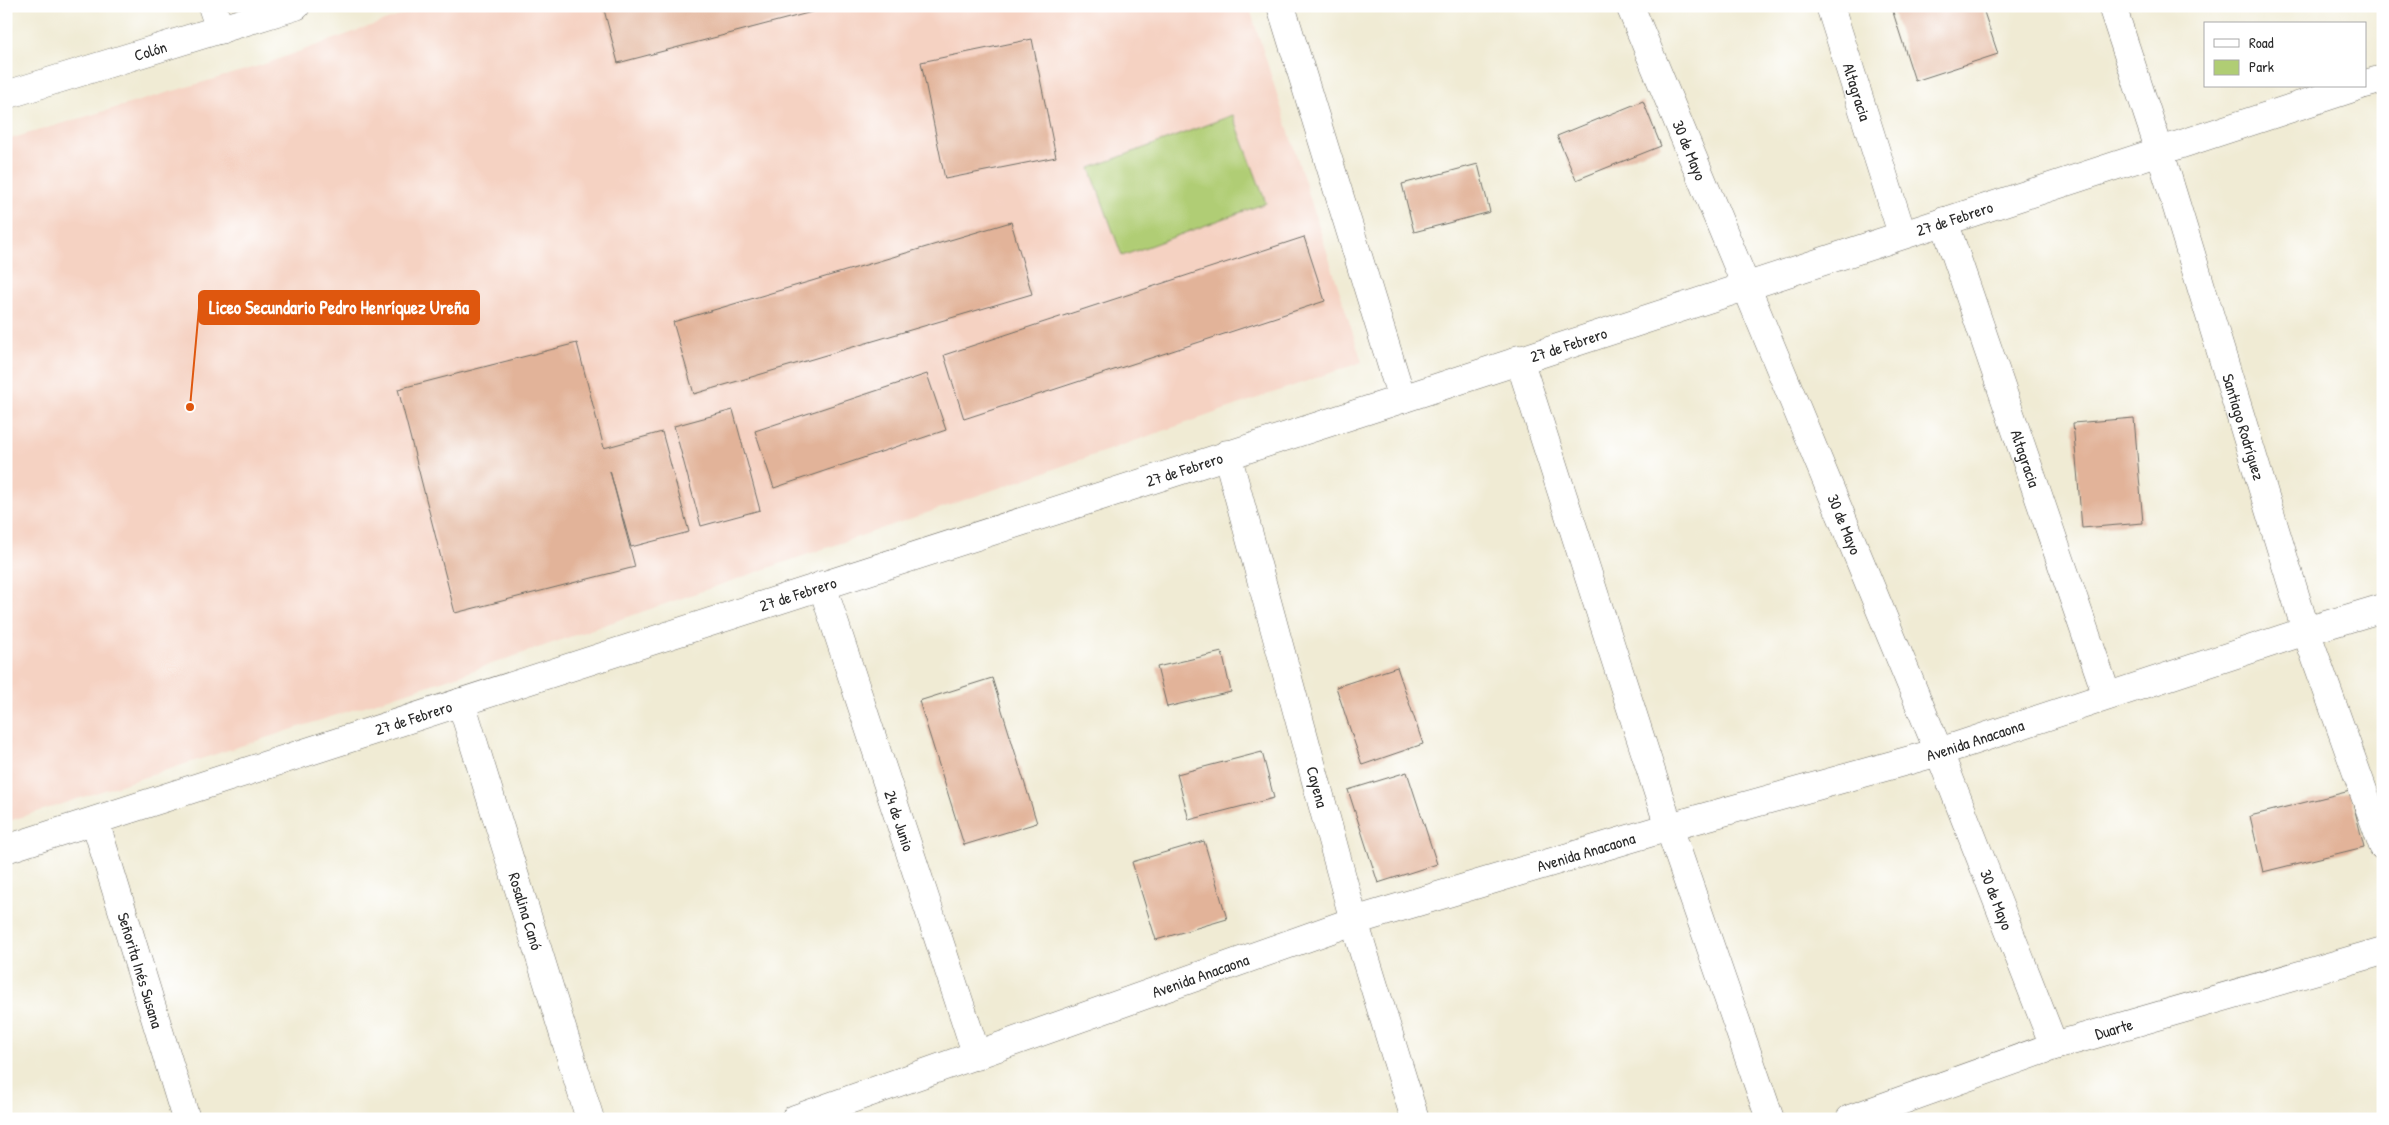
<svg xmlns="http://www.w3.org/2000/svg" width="2389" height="1125" viewBox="0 0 2389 1125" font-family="'Patrick Hand',sans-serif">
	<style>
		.built { fill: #f5d2c2 }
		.green { fill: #b0cd74; stroke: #6e7c50 }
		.building { fill: #e2b399 }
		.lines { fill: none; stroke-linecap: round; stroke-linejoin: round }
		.street-casing { stroke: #706e66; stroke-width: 29 }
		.secondary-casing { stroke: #706e66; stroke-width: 29 }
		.street { stroke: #fff; stroke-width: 28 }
		.secondary { stroke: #fff; stroke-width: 28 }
		.labels { text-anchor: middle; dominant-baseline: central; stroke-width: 4; stroke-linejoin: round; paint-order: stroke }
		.street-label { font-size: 16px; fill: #2b2b2b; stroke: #fff }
		.leader { fill: none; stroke: #df570e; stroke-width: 2 }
		.callout-dot { fill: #df570e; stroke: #fff; stroke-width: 2 }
		.callout { fill: #df570e; stroke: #df570e; stroke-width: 2 }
		.callout-label { font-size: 18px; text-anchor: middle; font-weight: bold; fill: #fff }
	</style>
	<rect width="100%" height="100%" fill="#fff"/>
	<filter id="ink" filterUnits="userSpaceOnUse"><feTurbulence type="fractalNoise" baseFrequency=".02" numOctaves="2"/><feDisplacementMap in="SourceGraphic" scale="10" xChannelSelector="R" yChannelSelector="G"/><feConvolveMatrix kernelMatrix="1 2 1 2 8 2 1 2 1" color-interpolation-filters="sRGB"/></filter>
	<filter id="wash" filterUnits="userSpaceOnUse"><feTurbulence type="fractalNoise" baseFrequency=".0096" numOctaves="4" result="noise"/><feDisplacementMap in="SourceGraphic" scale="20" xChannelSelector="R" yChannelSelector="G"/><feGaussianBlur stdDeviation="1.12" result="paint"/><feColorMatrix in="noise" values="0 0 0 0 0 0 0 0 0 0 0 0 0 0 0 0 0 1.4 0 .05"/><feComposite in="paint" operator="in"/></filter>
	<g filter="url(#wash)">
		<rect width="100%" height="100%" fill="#f0ebd4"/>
		<path class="built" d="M426,6h823l113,356 -902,313 -454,147v-682l256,-75z"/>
		<path class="green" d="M1233,115l33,88 -144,53 -32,-88z"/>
		<g id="blocks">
			<path class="building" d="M603,6h227l1,1 -213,56z
				M1891,6h91l16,48 -83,27z
				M1032,39l24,118 -111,22 -24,-117z
				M1643,101l18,45 -85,34 -19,-44z
				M1478,164l12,48 -76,20 -12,-48z
				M1011,222l21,72 -338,100 -21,-72z
				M1304,237l21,64 -361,118 -20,-64z
				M577,343l27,105 58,-16 27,100 -58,15 -21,-76 25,96 -180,46 -57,-224z
				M927,374l19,56 -172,58 -19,-57z
				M733,410l27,100 -59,16 -27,-100z
				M2134,418l9,105 -61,5 -9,-105z
				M1222,652l9,40 -64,15 -10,-40z
				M1397,667l26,77 -61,21 -26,-78z
				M992,678l45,145 -73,22 -45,-144z
				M1262,752l12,46 -85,22 -12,-46z
				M1407,772l30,92 -59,19 -30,-93z
				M2350,791l14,56 -101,25 -13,-56z
				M1204,841l23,78 -71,21 -24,-78z"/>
		</g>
	</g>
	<g filter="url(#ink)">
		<use href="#blocks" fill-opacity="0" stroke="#706e66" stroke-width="1"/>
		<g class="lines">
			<defs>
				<g id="street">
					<path d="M212,6l8,24"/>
					<path d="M1281,6l121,393"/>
					<path id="s1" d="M1630,6l309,746 115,294"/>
					<path id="s2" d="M1830,6l72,228"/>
					<path id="s3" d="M2112,6l48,146 146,479 77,215"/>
					<path d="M2365,84l18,-5"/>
					<path id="s4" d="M6,95l290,-89"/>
					<path id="s5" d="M1944,221l163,475"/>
					<path d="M1519,359l150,468 101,292"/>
					<path id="s6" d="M1227,454l127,467 61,198"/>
					<path id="s7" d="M822,585l155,471"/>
					<path id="s8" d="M461,702l129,417"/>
					<path id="s9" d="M95,821l91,298"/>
					<path id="s10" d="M6,849l1396,-450 957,-313"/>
					<path id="s11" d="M1850,1119l204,-73 329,-95"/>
				</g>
				<g id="secondary">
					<path id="s12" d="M795,1119l559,-198 315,-94 270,-75 367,-121 77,-23"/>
				</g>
			</defs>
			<use href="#street" class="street-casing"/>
			<use href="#secondary" class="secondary-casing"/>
			<use href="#street" class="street"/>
			<use href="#secondary" class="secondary"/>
		</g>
	</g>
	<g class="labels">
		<g class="street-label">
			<text stroke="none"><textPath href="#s4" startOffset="151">Colón</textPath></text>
			<text stroke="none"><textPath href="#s2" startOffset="90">Altagracia</textPath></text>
			<text stroke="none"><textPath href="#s1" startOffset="156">30 de Mayo</textPath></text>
			<text stroke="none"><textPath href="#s10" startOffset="2048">27 de Febrero</textPath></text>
			<text stroke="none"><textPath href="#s10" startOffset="1642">27 de Febrero</textPath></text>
			<text stroke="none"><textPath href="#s3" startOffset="441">Santiago Rodríguez</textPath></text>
			<text stroke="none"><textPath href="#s5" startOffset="251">Altagracia</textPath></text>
			<text stroke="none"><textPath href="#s10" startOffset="1238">27 de Febrero</textPath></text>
			<text stroke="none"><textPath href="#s1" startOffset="561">30 de Mayo</textPath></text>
			<text stroke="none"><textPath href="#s10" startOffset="832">27 de Febrero</textPath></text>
			<text stroke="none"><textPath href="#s10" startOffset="428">27 de Febrero</textPath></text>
			<text stroke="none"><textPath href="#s12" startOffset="1240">Avenida Anacaona</textPath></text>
			<text stroke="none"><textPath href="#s6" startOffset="345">Cayena</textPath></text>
			<text stroke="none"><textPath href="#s7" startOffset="248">24 de Junio</textPath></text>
			<text stroke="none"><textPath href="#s12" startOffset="835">Avenida Anacaona</textPath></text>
			<text stroke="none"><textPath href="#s1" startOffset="966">30 de Mayo</textPath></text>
			<text stroke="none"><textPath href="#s8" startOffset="219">Rosalina Canó</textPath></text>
			<text stroke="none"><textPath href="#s9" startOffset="156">Señorita Inés Susana</textPath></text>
			<text stroke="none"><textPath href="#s12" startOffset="430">Avenida Anacaona</textPath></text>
			<text stroke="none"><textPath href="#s11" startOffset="279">Duarte</textPath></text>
		</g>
	</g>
	<path class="leader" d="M190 407L199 308"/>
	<circle class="callout-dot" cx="190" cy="407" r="5"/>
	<rect class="callout" x="199" y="291" width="280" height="33" rx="5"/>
	<g class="callout-label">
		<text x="339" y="314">Liceo Secundario Pedro Henríquez Ureña</text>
	</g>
	<rect width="2389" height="1125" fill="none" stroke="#fff" stroke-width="25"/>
	<rect x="2204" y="22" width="162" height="65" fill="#ffffff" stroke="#aaaaaa"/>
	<rect x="2214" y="39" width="25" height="8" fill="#ffffff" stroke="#aaaaaa"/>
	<text x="2249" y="48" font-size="15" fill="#2b2b2b">Road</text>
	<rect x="2214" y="60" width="25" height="15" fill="#b0cd74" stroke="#aaaaaa"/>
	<text x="2249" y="72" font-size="15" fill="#2b2b2b">Park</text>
</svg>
